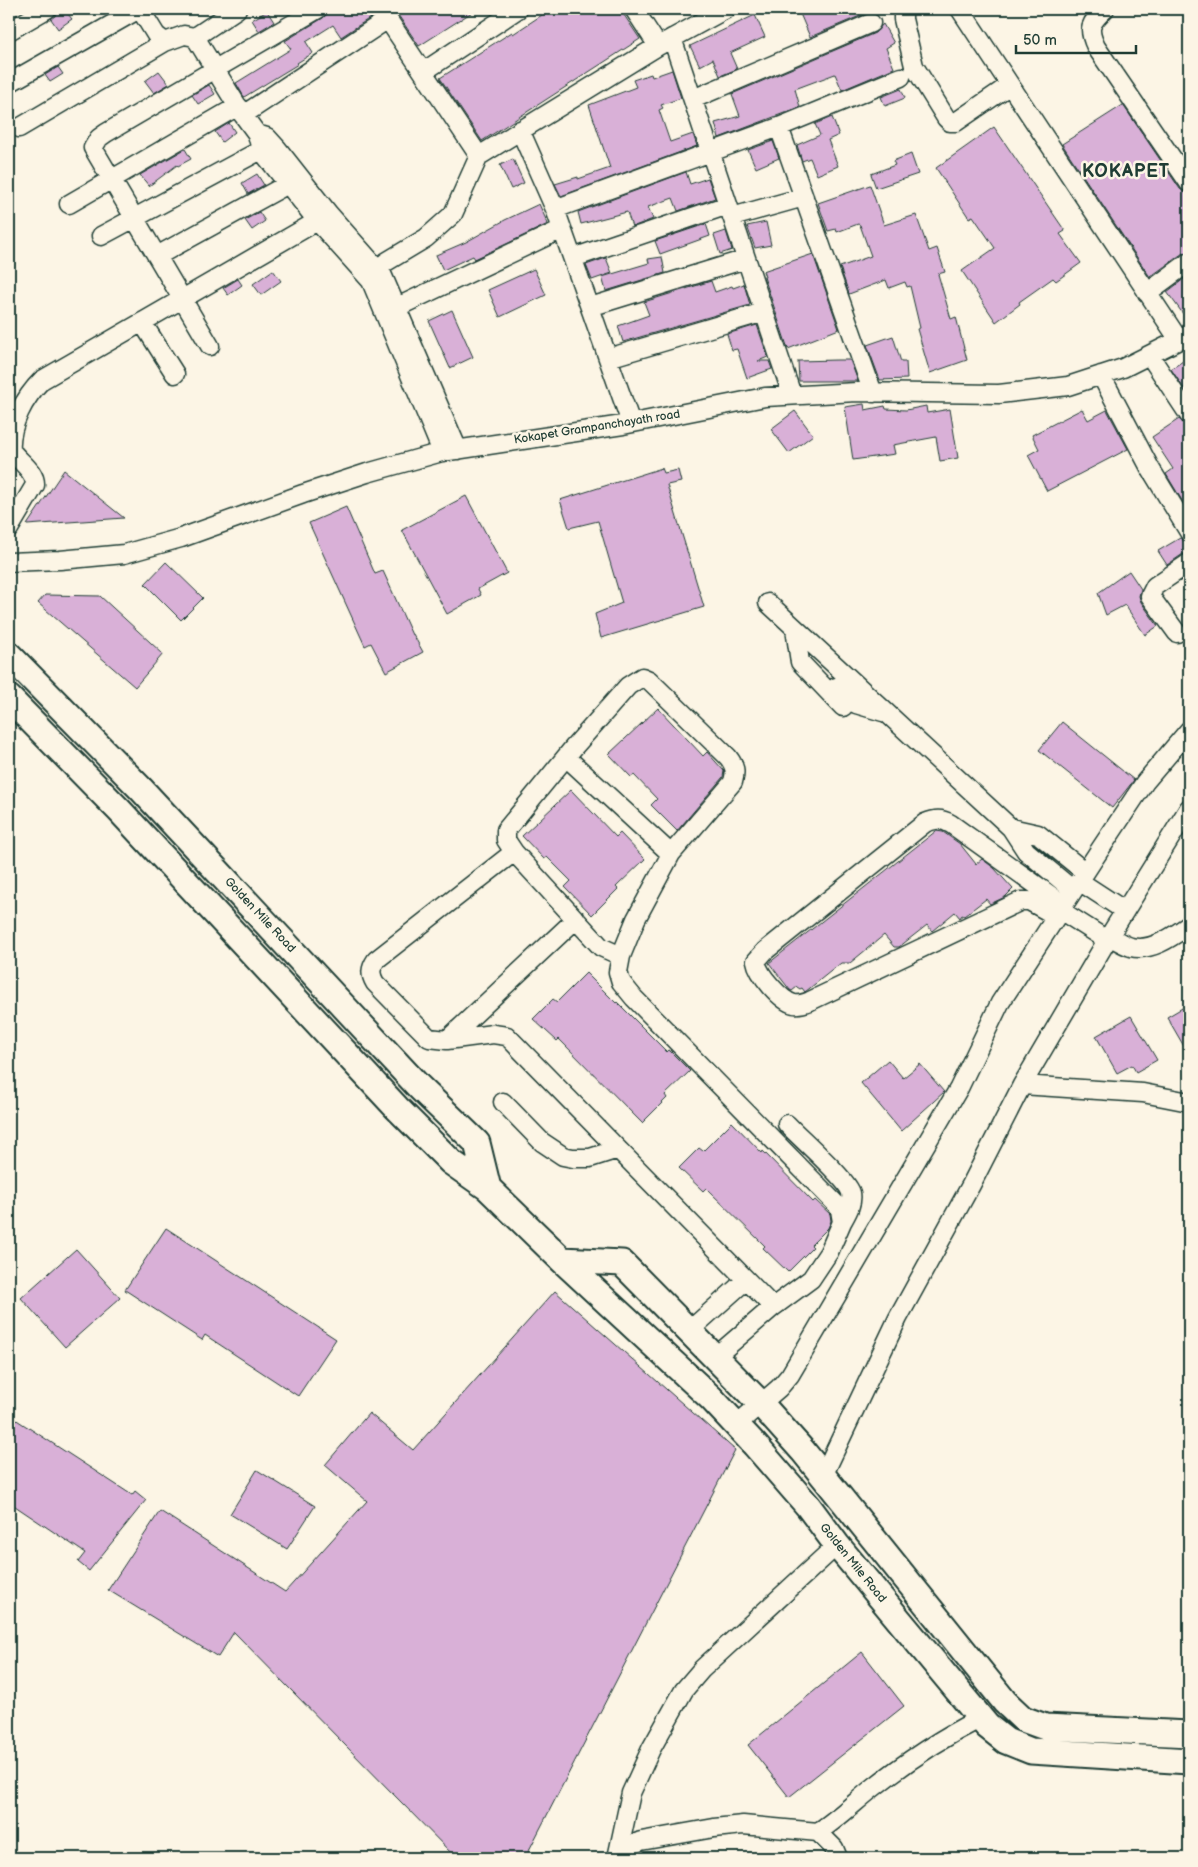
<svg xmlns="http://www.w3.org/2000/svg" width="1198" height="1867" viewBox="0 0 1198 1867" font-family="'Balsamiq Sans',sans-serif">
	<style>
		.building { fill: #d9b0d7; stroke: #1f3d34 }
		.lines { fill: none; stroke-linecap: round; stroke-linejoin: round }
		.street-casing { stroke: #1f3d34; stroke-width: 21 }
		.secondary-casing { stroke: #1f3d34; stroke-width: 29 }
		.street { stroke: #fcf5e5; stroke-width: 18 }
		.secondary { stroke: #fcf5e5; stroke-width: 25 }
		.labels { text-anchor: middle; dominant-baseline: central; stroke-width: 5; stroke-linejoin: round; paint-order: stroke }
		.street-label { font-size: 12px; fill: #1f3d34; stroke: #fcf5e5 }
		.district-label { font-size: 18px; font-weight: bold; letter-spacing: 1px; fill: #1f3d34; stroke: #fcf5e5 }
	</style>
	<rect width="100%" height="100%" fill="#fcf5e5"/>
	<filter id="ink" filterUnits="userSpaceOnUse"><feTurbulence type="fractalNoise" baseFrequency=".02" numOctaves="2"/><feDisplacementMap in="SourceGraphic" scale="10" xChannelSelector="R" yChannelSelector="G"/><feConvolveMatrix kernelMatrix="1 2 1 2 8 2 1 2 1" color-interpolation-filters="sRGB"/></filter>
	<g filter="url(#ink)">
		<path class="building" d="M58,9h6l8,10 -14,10 -7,-10 5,-4z
			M329,9h42l2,7 -32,21 -8,-12 -27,17 7,11 -16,10 1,1 -54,33 -8,-14 55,-34 -6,-8 38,-23 4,-4z
			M394,9h83l-58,37z
			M551,9h69l20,30 -158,102 -42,-63 72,-46 1,2z
			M798,9h38l-4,2 2,4 16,-6h15l2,4 -57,24z
			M267,11l7,11 -15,9 -7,-11z
			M755,15l10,22 -35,16 7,16 -17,7 -7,-17 -13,7 -10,-20z
			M883,24l11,19 -8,5 8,20 -52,22 -7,-16 -40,15 5,18 -81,31 -4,-15 25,-7 -8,-22 143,-61z
			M58,67l5,7 -13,8 -5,-7z
			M672,70l9,28 -20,7 2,3 -4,2 11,32 23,-8 4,12 -136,50 -6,-12 23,-7v2l32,-11 -21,-63 47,-18 -3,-7 18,-6 1,3z
			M159,71l10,13 -15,9 -9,-12z
			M209,85l6,9 -17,10 -6,-9z
			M901,89l4,9 -20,8 -4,-9z
			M1123,105l57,84 9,7v56l-6,1 -33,24 -88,-133z
			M832,117l7,18 -11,5 10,26 -21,9 -7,-17 -8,3 -5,-16 23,-10 -5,-11z
			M229,123l6,9 -13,10 -7,-10z
			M994,127l71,104 -5,3 21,29 -25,18 -3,-3 -34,24 1,2 -24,18 -34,-51 33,-23 -22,-32 -4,2 -33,-50z
			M773,141l6,17 -23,10 -8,-18z
			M185,149l6,10 -13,7 -1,-1 -28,21 -9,-11z
			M911,154l7,20 -42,14 -5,-14 24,-9 -2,-4z
			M513,159l11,24 -13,6 -11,-24z
			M686,172l4,12 18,-6 7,20 -37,13 -5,-13 -25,9 5,12 -21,8 -5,-15 -46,12 -3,-12z
			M257,174l7,11 -16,9 -6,-11z
			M870,185l14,40 32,-10 13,36 8,-3 8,24 -7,2 13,45 5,-2 11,43 -37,13 -13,-44 3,-1 -10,-42 -3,1 -2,-5 -16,6 -3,-8 -37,14 -9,-27 31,-11 -11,-31 -2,-1 -21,8 -1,-3 -8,2 -10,-28z
			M539,204l9,20 -73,35 -2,-3 -30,14 -7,-15 30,-13 39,-22z
			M259,212l6,9 -13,9 -7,-10z
			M766,222l5,23 -16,3 -8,-22z
			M706,224l4,12 -50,18 -5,-13z
			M726,231l6,19 -12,4 -6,-19z
			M813,254l26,75 -51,20 -24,-72h1l-2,-6z
			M662,257l3,16 -59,18 -4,-14 47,-14 -1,-4z
			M606,258l6,15 -20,7 -6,-15z
			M534,269l12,26 -46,22 -12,-27z
			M273,270l8,11 -20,14 -8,-11z
			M1189,275v47l-22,-30z
			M238,279l4,6 -14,10 -5,-7z
			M711,281l4,11 17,-6 1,2 11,-4 6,21 -127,37 -5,-16 31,-11 -5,-13z
			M452,310l21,47 -23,11 -21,-47z
			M757,325l11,32 -10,4h11l3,8 -25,9 -10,-29 -5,1 -5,-16z
			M893,336l8,26h5l1,17 -27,1 -13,-35z
			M1189,357v39l-18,-27z
			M837,360h13l8,21h-59l-1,-20z
			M864,404l1,6 20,-4 1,3 20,1 20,-4 1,7 23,-4 8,49 -18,3 -4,-24 -43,8 2,9 -42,6 -8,-53z
			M1082,409l6,11 19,-10 21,39 -81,42 -19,-36 11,-6 -7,-14z
			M795,411l18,24 -24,18 -18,-24z
			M1179,419l5,5 5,2v86l-23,-38 7,-5 -21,-32z
			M662,468l2,5 14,-3 3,12 -14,3 37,122 -103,31 -6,-24 27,-11 -24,-82 -29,7 -9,-28z
			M64,470l60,48 -97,7z
			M466,496l41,77 -29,16 3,6 -34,19 -45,-84z
			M346,507l29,67 8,-3 29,64 1,-1 10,18 -37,20 -15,-29 -6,3 -56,-123z
			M1180,538l9,5v10l-6,1 -16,11 -9,-14z
			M166,562l37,36 -22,22 -36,-36z
			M1129,571l12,18 -2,7 2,6 17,24 -13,9 -20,-30 -19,10 -8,-22z
			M45,595l55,1 63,58 -28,33 -97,-84z
			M658,708l45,48 4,-4 17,19 -1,6 -46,54 -26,-26 6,-6 -23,-24 -3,2 -22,-23z
			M1062,722l72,58 -22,28 -73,-58z
			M571,790l45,47 4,-4 25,26 -29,28 2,2 -26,26 -27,-28 6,-6 -24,-24 -3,2 -22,-23z
			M936,831l7,1 17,12 16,20 6,-5 12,9 19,21 -8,8 -15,7 -4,-5 -22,17 -2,-1 -2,3 -5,-6 -23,19 -5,-6 -28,22h-5l-10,-12 -34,28h-9l-36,29 -3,-4 -2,1 -3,-2 -5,4 -2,-1 -21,-27z
			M586,973l30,30 1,-1 50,50 2,-2 21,21 -25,24 2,3 -25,25 -83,-84 -2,2 -24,-22 20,-20 4,3z
			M1189,1004v51l-22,-38z
			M1131,1016l26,44 -21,12 -4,-7 -15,8 -21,-37z
			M888,1060l15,18 17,-14 24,28 -43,39 -40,-48z
			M732,1122l30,31 1,-2 50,51 2,-2 15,14 1,7 -3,7 -17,17 2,2 -25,25 -25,-24 2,-2 -59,-58 -3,3 -24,-23 20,-20 4,3z
			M166,1228l170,111 -38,57 -93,-61 -3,5 -77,-50z
			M76,1249l44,49 -55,49 -44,-49z
			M555,1291l180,159 -210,408h-69l-222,-226 -16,25 -110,-67 52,-79 125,81 82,-91 -42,-36 44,-52 44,37z
			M9,1415l123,80 3,-4 11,9 -57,71 -11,-9 7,-9 -76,-51z
			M257,1470l58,36 -28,43 -57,-35z
			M862,1652l42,54 -115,91 -41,-52z"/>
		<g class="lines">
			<defs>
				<path id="street" d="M140,9l16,26 9,7 19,-7 11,2 48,78 14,19
					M381,9l98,147
					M634,9l24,37
					M903,9v10l11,47 32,52 4,4h6l54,-37 169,255
					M960,9l50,76
					M1105,9c-15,14 -18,19 -9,38l93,136
					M9,31l38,-22
					M195,37l42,-28
					M672,38l120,357
					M423,72l95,-63
					M9,83l130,-74
					M693,99l178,-76
					M243,115l145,-96
					M779,127l94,266
					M19,128l146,-86
					M520,130l35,79 76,214
					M69,204l169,-98
					M555,209l224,-82 122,-50
					M732,217l72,-20
					M101,236l160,-86
					M157,256l131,-72
					M573,258l155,-53
					M386,262l40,-24 27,-24 26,-58 179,-110 68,-37
					M1147,293l42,-31
					M590,307l156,-48
					M389,311l173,-82
					M142,322l33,52
					M210,346l-117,-198 6,-10 7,-5 212,-124
					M1150,356l39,59
					M608,358l156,-46
					M1101,375l49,93 39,64
					M442,452l-71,-171 -53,-59 -57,-72 -4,-16 10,3 10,11 52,66 53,60 76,176
					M9,529l26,-44c1,-14 -17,-24 -24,-35 -2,-25 14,-53 31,-70l284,-164
					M9,562l51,-2 64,-6 57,-16 122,-44 64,-21 75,-21 181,-27 142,-28 92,-5 142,2 69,-8 55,-18 66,-33
					M768,603l243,225 15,23 47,39
					M795,629l5,33 43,45
					M1177,633l-27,-37 5,-10 34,-23
					M836,687l20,17 27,8
					M566,757l105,97
					M1011,828l27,6 47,38
					M514,852l-138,108c-6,9 -6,14 -1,23l54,55 18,2 46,-6 14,2 266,271
					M1079,881l46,30
					M1060,910l47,30
					M1056,916l-27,-15h-8l-211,100c-5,2 -10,4 -16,3 -13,-3 -36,-30 -38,-43l9,-10 160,-128c10,-4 16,-5 26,1l113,81
					M1109,936c7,4 15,9 22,11 21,5 42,-11 58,-22
					M621,956l-20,-9 -87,-95 -8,-12v-10l68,-83 54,-61 14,-9 7,3 79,77c7,9 8,14 5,25l-62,72 -35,65 -15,37 -3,16 3,10 13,16 202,206 4,6 2,12 -13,30 -18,27 -38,28 -58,50
					M447,1040l129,-121
					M1022,1085l121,8 46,9
					M503,1102l39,40 21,14 10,2h17l28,-9
					M787,1124c11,12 62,57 64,69 2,11 -4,20 -9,29
					M689,1331l57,-51
					M736,1425l43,-37 11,-13 169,-287 41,-85 101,-155 44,-66 44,-52
					M823,1476l75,-158 73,-133 51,-100 91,-155 76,-122
					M818,1832l16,16 4,10
					M620,1850l21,-9 73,-13 29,-3 75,7c18,-12 34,-27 51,-41 35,-28 72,-53 112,-73
					M617,1858l14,-65 20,-44 33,-59 18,-21 135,-124"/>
				<path id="secondary" d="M9,655l132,134 278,298 58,56 11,45
					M9,698l110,112 278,298 54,54 37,26 74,72
					M1189,1734l-144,-7 -22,-8 -18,-17 -202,-251 -42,-47 -139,-141 -60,-3 149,138 44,47 53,61 29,39 150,181 19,15 25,10 158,10"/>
			</defs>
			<use href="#street" class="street-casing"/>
			<use href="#secondary" class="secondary-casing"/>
			<use href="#street" class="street"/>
			<use href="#secondary" class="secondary"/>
		</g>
	</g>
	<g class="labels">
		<g class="street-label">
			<text transform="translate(597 427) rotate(-9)">Kokapet Grampanchayath road</text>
			<text transform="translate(260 915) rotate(47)">Golden Mile Road</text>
			<text transform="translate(853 1563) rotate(51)">Golden Mile Road</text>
		</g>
		<g class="district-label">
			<text x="1126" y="171">KOKAPET</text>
		</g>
	</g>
	<rect width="1198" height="1867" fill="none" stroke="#fcf5e5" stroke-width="30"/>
	<rect x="15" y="15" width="1168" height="1837" fill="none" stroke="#1f3d34" stroke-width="2" filter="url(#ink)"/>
	<path d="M1016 45v8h120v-8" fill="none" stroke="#1f3d34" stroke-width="2.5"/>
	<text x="1023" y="45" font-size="15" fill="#1f3d34" stroke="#fcf5e5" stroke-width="4" paint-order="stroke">50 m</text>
</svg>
